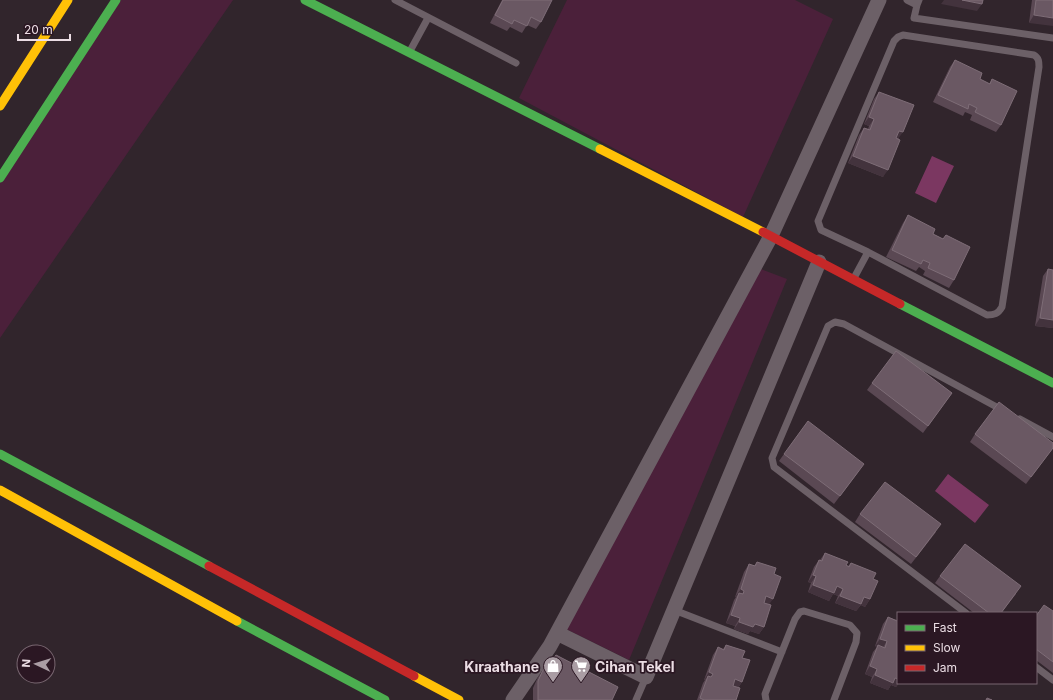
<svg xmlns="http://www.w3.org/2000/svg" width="1053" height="700" viewBox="0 0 1053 700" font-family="Inter,sans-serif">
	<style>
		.green { fill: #4b203a }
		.water { fill: #7b3761 }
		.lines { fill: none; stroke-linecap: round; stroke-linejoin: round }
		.lane { stroke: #6c6067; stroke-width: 7 }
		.street { stroke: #6c6067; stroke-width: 15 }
		.fast { stroke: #4caf50; stroke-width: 9 }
		.slow { stroke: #ffc107; stroke-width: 9 }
		.jam { stroke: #c62828; stroke-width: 9 }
		.wall { fill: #5a4853 }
		.shaded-wall { fill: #43333d }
		.building { fill: #6a5863; stroke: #7e6d77 }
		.labels { text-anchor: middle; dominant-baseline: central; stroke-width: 3.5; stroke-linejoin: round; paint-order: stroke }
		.poi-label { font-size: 14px; font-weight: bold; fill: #ebdde4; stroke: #2b1723; text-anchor: end }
	</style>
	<rect width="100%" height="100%" fill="#31252c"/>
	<path class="green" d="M121,0h112l-233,338v-156z
		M567,0h228l38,19 -90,198 -224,-119z
		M761,269l26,10 -158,381 -63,-31z"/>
	<path class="water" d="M932,156l22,10 -18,37 -21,-10z
		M948,474l41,31 -14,18 -40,-32z"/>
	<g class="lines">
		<path class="lane" d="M395,0l121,63
			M907,0l10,5 2,-5
			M917,5l-3,13 139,20
			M410,51l18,-33
			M854,278l14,-26 -47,-22 -3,-9 76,-180 4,-4 5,-2 131,20c5,3 5,7 5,12l-37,240c-4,7 -8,8 -15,8l-119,-63
			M1020,419l33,18
			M674,610l108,42
			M966,613l-192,-146 -2,-9 56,-132 7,-4 9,2 160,87
			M1036,667l17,13
			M636,700l10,-23
			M766,700l-1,-6 30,-75 5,-7 4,-1 46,14 7,8 -1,9 -22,58"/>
		<path class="street" d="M557,633l89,44 173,-415
			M513,700l37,-54 221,-410 108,-236"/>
		<path class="fast" d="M305,0l295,149
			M0,178l116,-178
			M900,304l153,79
			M0,454l209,112
			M237,621l148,79"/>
		<path class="slow" d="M0,106l68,-106
			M600,149l163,83
			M0,490l237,131
			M414,676l45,24"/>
		<path class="jam" d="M763,232l137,72
			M209,566l205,110"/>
	</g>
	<path class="wall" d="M502,0h50l-11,22 -5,7 -9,-4 -5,8 -12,-6 -3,4 -17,-8z
		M1032,0h21l-24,23z
		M955,60l25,19 9,5 3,-5 9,46 -5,7 -26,-12 2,-5 -7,-3 -2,4 -30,-14 17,-35z
		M879,92l20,47 -16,38 -35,-14 11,-28 5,-7 4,1 1,-3 -5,-2 10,-25z
		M908,215l25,19 10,5 3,-4 8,45 -5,8 -26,-13 2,-4 -6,-4 -3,4 -30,-14 17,-34z
		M1048,269l5,59 -18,-2 8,-50z
		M872,383l80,10 -29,40 -56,-43z
		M975,434l78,14 -27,36 -56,-42z
		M784,454l75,17 -25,33 -55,-43z
		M860,514l76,18 -25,32 -56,-42z
		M825,553l23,13 3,-3 22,16 -3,20 -5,8 -4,-2 -5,6 -21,-8 3,-7 -5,-2 -4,7 -21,-9 3,-9 -3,-1 6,-15 5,-7h1z
		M757,562l17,12 -5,31 -5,22 -5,7 -9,-3 -2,3 -14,-5 1,-3 -9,-3 8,-23 2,-3h-1l9,-25 5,-8 5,2z
		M940,576l76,18 -15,19h-27l-39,-30z
		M1053,611v62l-17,-13v-44z
		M888,617l9,3 1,-1v64h1l-3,4 -5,-2 -3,5 -18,-7 2,-6 -7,-3 8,-22 4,-5 -2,-1 8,-22z
		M726,645l16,13v24l-4,6 -2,12h-39l6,-17 2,-3h-1l9,-25 5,-8 5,2z
		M543,670l69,30h-79v-12l5,-11z"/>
	<path class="shaded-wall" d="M944,0h18l20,4 -5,7 -36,-7z
		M1034,15l19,3v8l-24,-3z
		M869,117l5,2 -5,7 -5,-2z
		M899,131l4,1 -5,7 -4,-1z
		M853,156l35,14 -5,7 -35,-14z
		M1040,318l13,2v8l-18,-2z
		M813,575l3,1 -5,7 -3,-1z
		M813,585l24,1 6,3 -5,7 -5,-2 -4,7 -21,-9z
		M741,589l3,2 -5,7v-5l-3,4h-1z
		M766,596l7,3 -5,7 -7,-3z
		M840,596l24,1 6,2 -5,8 -4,-2 -5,6 -21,-8z
		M731,615l9,3 -5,8 -9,-3z
		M739,622l16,2 9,3 -5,7 -9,-3 -2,3 -14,-5z
		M880,639l7,2 -5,8 -4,-4 -1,2 -2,-1z
		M870,666l7,3 -5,8 -7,-3z
		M709,672l4,2 -5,7v-5l-3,4h-1z
		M875,675l20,3 3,1v4h1l-3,4 -5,-2 -3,5 -18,-7z
		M735,679l7,3 -5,7 -7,-3z"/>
	<path class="building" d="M503,0h49l-11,22 -10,-5 -4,9 -13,-6 -2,4 -17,-9z
		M962,0h21l-1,4z
		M1036,0h17v18l-19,-3z
		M955,60l27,13 -2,6 10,5 2,-5 25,12 -16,34 -26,-13 2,-4 -8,-4 -1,5 -30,-14z
		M879,92l35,13 -11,27 -4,-1 -3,7 4,2 -12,30 -35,-14 11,-28 6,2 4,-11 -5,-2z
		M908,215l27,14 -2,5 10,5 3,-4 24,12 -16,33 -26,-12 2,-5 -7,-3 -2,4 -29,-14z
		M1048,269l5,1v50l-13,-2z
		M896,351l56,42 -24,33 -56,-43z
		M999,402l54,41v5l-22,29 -56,-43z
		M808,421l56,43 -24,32 -56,-42z
		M885,482l56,42 -25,33 -56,-43z
		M965,544l56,42 -20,27h-12l-49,-37z
		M825,553l23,9 -2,3 3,2 2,-4 25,10 -3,6 5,2 -8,18 -6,-2 -3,7 -21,-8 3,-7 -6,-3 -3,7 -21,-8 3,-9 -3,-1 6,-15 3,1z
		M757,562l19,6 -2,6 7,3 -8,22 -7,-3 -2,7 7,2 -7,22 -9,-3 -2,3 -14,-5 1,-4 -9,-3 8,-22 4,1 1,-3 -3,-2 8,-25 6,2z
		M1044,605l9,6v51l-17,-13v-33z
		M888,617l9,4 1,-2v60l-3,-1 -2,5 -18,-8 2,-6 -7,-3 8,-21 7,3 2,-7 -7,-2z
		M726,645l19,6 -3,7 8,2 -8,22 -7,-3 -2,7 7,2 -4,12h-32l-4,-2 8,-22 3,1 2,-3 -4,-2 9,-25 6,3z
		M556,655l62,32 -6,13h-74v-19l5,-11z
		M987,698l5,2h-6z"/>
	<defs>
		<symbol id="shop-pin" viewBox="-11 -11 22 30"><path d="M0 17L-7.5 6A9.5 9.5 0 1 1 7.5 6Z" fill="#aa9da4" stroke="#2b1723"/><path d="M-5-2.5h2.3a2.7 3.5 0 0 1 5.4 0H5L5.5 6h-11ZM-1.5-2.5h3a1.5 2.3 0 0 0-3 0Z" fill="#fff"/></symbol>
		<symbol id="supermarket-pin" viewBox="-11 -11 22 30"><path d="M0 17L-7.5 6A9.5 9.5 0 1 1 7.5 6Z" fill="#aa9da4" stroke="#2b1723"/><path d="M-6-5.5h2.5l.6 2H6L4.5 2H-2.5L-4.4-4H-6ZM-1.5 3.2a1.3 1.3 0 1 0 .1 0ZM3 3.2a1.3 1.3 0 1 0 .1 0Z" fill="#fff"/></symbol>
	</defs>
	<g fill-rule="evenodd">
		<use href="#shop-pin" x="542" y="655" width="22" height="30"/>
		<use href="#supermarket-pin" x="570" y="655" width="22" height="30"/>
	</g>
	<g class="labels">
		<g class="poi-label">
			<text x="539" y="666">Kıraathane</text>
			<text x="595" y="666" text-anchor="start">Cihan Tekel</text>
		</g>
	</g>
	<rect x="897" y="612" width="140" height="72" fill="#2b1723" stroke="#786670"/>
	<rect x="905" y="625" width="20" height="6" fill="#4caf50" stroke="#786670"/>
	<text x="933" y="632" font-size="12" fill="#ebdde4">Fast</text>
	<rect x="905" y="645" width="20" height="6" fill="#ffc107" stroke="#786670"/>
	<text x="933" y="652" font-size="12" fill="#ebdde4">Slow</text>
	<rect x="905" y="665" width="20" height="6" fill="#c62828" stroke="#786670"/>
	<text x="933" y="672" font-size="12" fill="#ebdde4">Jam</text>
	<g transform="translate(36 664) rotate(274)"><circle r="19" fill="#2b1723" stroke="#786670"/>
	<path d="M0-3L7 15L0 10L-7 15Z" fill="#aa9da4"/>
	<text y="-6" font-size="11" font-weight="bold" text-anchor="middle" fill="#ebdde4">N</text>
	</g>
	<path d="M18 34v6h52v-6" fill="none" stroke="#ebdde4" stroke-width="2"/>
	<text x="24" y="34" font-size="12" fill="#ebdde4" stroke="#2b1723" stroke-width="3" paint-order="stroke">20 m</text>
</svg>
